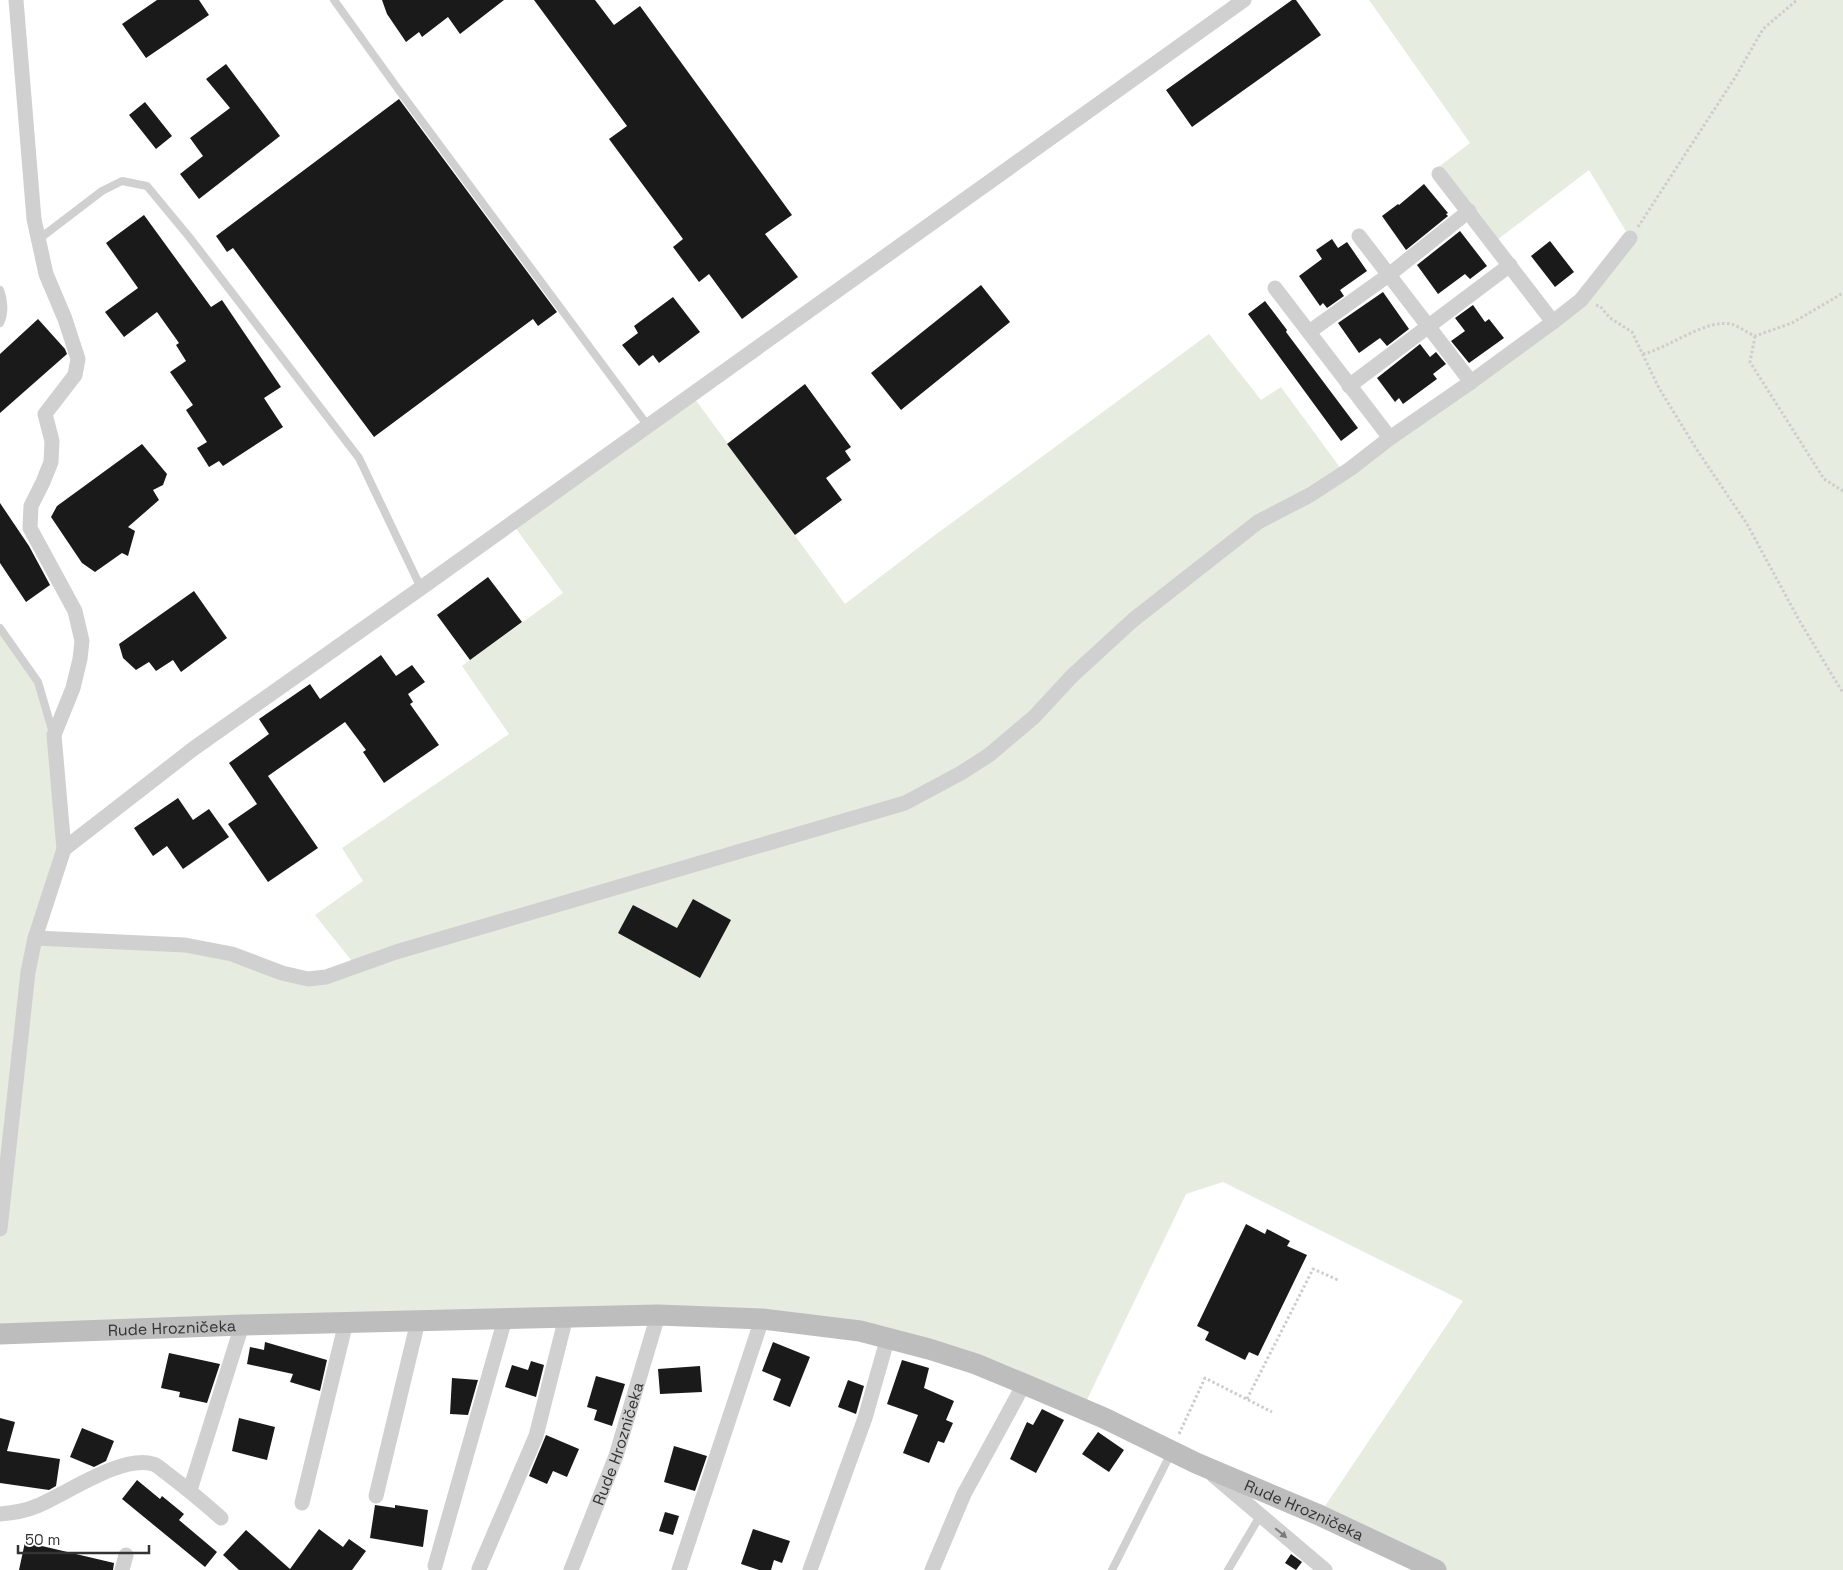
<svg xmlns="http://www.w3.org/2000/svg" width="1843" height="1570" viewBox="0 0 1843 1570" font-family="'Space Grotesk',sans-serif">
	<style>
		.green { fill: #e6ecdf }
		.building { fill: #1a1a1a }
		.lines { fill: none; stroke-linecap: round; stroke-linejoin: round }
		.path { stroke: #cdcdcd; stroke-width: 3; stroke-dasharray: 2.5 2.5; stroke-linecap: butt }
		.lane { stroke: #d0d0d0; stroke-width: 8 }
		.street { stroke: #d0d0d0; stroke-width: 15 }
		.secondary { stroke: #bdbdbd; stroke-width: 21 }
		.oneway { fill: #7a7a7a }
		.labels { text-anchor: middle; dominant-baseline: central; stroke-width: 5; stroke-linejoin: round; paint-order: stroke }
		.street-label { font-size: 16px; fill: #333; stroke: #fff }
	</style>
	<rect width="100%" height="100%" fill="#fff"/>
	<path class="green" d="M1369,0h474v1570h-407l-117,-55 144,-214 -240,-119 -37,12 -103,214 -264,-86 -819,9v-703l38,54 16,53 10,114 -29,89 150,7 123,34 47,-14 -40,-50 48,-34 -21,-33 167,-114 -47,-68 101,-73 -51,-70 180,-128 153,209 86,-66 278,-204 52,66 20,-13 63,86 209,-151 77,-84 -41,-68 -96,73 -57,-74 34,-26z"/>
	<path class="building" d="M157,0h42l10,15 -63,43 -24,-34z
		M382,0h122l-44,34 -12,-17 -26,20 -3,-5 -13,10 -19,-28z
		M534,0h61l19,25 26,-19 152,209 -27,19 33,43 -56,42 -33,-45 -10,8 -26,-35 10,-8 -74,-100 18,-13z
		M1292,0h4l25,35 -129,92 -26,-37z
		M226,64l54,72 -81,63 -19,-25 23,-18 -13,-18 40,-30 -24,-29z
		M399,99l158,213 -19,14 -5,-7 -159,118 -141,-189 -6,4 -11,-16z
		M145,102l27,34 -16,13 -27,-34z
		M1424,184l24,29 -2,1 2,2 -42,34 -24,-34 16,-12 1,1z
		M144,215l67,92 11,-7 59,87 -17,11 19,29 -60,39 -4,-5 -10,6 -12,-19 10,-6 -21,-32 7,-5 -23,-33 16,-11 -10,-16 3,-2 -22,-31 -33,25 -19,-25 33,-24 -32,-45z
		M1460,231l27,35 -17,13 -5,-5 -27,20 -21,-29z
		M1332,239l6,9 9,-6 20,29 -27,19 4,6 -17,12 -4,-5 -3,3 -21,-30 23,-17 -6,-9z
		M1550,241l24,31 -19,15 -24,-31z
		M981,285l29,37 -109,88 -30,-37z
		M1383,292l26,37 -22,17 -7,-8 -21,15 -21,-30z
		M673,297l27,35 -41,31 -6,-8 -14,11 -17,-21 16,-12 -4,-7z
		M1265,301l22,29 -1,2 72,96 -17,13 -93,-127z
		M1473,305l12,17 4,-3 15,19 -35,25 -18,-22 14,-10 -10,-13z
		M38,319l27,30 2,5 -67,59v-59z
		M1420,344l10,13 6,-5 10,12 -13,10 4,5 -34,25 -4,-6 -4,4 -18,-24z
		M805,384l46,63 -6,4 6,9 -25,18 16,22 -47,35 -68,-91z
		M142,444l25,30 -4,11 -10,5 6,10 -31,27 7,4 -7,25 -6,-3 -27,19 -13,-9 -31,-46 6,-11z
		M0,503l29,43 21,39 -24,17 -26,-39z
		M488,577l34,45 -52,38 -33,-45z
		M194,591l33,47 -46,34 -8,-12 -17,11 -7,-9 -13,8 -13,-12 -4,-14z
		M381,655l15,21 16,-11 13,17 -17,12 5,8 -3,2 29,41 -55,38 -21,-31 3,-2 -21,-28 -77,54 50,72 -50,34 -40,-58 29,-20 -28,-41 40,-29 -10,-15 51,-35 10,15z
		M178,798l15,22 16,-11 20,28 -46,32 -16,-23 -14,10 -19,-28z
		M693,899l38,21 -31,58 -82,-45 15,-28 44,23z
		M1246,1224l19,10 2,-5 23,12 -3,5 20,9 -49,101 -9,-4 -4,8 -40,-20 4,-8 -12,-6z
		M265,1342l62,18 -7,31 -30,-9 3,-8 -46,-10 3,-17 14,3z
		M773,1342l37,15 -20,50 -17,-7 8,-21 -19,-8z
		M169,1353l51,11 -13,39 -28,-6 1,-5 -19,-4z
		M902,1360l27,8 -5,20 30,13 -8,19 7,3 -9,20 -6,-2 -9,22 -26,-10 15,-38 -31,-11z
		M531,1361l13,4 -8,32 -31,-10 7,-22 16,5z
		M700,1366l2,26 -42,2 -2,-25z
		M596,1376l29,8 -13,42 -18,-6 3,-10 -10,-3z
		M452,1378l26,2 -10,35 -18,-1z
		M848,1380l16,6 -8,28 -18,-7z
		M1042,1409l22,11 -28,53 -26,-14 17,-37 6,3z
		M0,1418l15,4 -8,29 53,8 -4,27 -7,4 -49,-7z
		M239,1418l36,9 -8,33 -35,-9z
		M82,1428l32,13 -8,20 -12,6 -24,-10z
		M1098,1432l26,18 -15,22 -27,-18z
		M546,1435l33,14 -12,28 -14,-6 -6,13 -18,-8z
		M674,1446l33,10 -12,35 -31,-9z
		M137,1480l23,19 2,-3 22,18 -5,6 38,32 -12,15 -83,-68z
		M375,1505l20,3v-3l33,5 -5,37 -53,-9z
		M665,1512l14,4 -6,19 -14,-4z
		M319,1529l24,18 6,-8 17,12 -14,19h-113l-16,-15 23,-25 44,39z
		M753,1529l37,12 -8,22 -8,-3 -3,10h-12l-18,-6z
		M25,1542l89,21 -1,7h-94z
		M1291,1554l11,8 -6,8 -11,-7z"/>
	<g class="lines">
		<path class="path" d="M1638,227l98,-151 27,-47 34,-29
			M1596,305l4,1 10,12 22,14 27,56 38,62 50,74 52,96 44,73
			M1755,336l-5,26 74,117 19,12
			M1643,354c26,-6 62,-35 88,-30 7,2 17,9 24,12l37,-13 51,-30
			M1247,1399l66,-130 25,11
			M1179,1434l26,-56 67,34"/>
		<path class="lane" d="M334,0l64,89 250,337
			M39,239l63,-48 20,-10 25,5 43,52 169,220 62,130
			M0,290c4,10 5,23 0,33
			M0,628l38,54 15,51
			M1112,1570l59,-117
			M1228,1570l32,-54"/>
		<g class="street">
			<path d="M1439,174l114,148"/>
			<path d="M1359,236l112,146"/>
			<path d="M1275,288l115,150"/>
			<path d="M1309,332l81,-58 79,-63"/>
			<path d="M1349,386l161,-121"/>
			<path d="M64,849l129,-100 228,-161 823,-588"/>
			<path d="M35,938l150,7 47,9 50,19 26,6 18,-2 70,-25 509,-149 56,-30 28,-18 45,-38 38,-41 61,-56 125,-98 52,-27 40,-26 40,-31 81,-56 82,-60 28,-22 49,-62"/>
			<path d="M0,1229l28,-257 7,-34 29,-89 -10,-114 19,-47 7,-29 2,-18 -7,-30 -45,-83 1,-22 12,-24 8,-20 1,-21 -7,-27 30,-39 3,-16 -13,-40 -19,-45 -12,-55 -18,-219"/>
			<path d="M1213,1475l112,95"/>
			<path d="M190,1490l52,-165"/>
			<path d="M376,1496l42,-175"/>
			<path d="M302,1503l44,-181"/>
			<path d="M0,1514c13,-1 25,-3 37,-8 29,-12 86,-52 116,-42 4,1 8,5 12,8 20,15 38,30 56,46"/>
			<path d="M435,1566l70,-247"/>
			<path d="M479,1569l57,-133 30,-119"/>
			<path d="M122,1570l4,-15"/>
			<path id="s1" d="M571,1570l45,-114 42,-141"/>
			<path d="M679,1570l83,-251"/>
			<path d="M810,1570l55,-152 23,-81"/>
			<path d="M932,1570l32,-76 60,-110"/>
		</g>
		<path class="secondary" id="s2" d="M0,1334l242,-9 416,-10 104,4 98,12 69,18 47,15 48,20 80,34 92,45 123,52 117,55"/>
	</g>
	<defs><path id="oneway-solid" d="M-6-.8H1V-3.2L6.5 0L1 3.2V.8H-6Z" transform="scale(1.25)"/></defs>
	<use class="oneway" href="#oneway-solid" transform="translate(1281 1533) rotate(40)"/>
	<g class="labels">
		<g class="street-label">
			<text stroke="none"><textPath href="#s2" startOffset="172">Rude Hrozničeka</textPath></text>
			<text stroke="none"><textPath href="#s1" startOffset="135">Rude Hrozničeka</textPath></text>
			<text stroke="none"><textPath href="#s2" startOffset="1341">Rude Hrozničeka</textPath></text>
		</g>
	</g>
	<path d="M18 1545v8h131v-8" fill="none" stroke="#333333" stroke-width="2.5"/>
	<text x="25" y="1545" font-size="15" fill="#333333" stroke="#ffffff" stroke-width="4" paint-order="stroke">50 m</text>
</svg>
